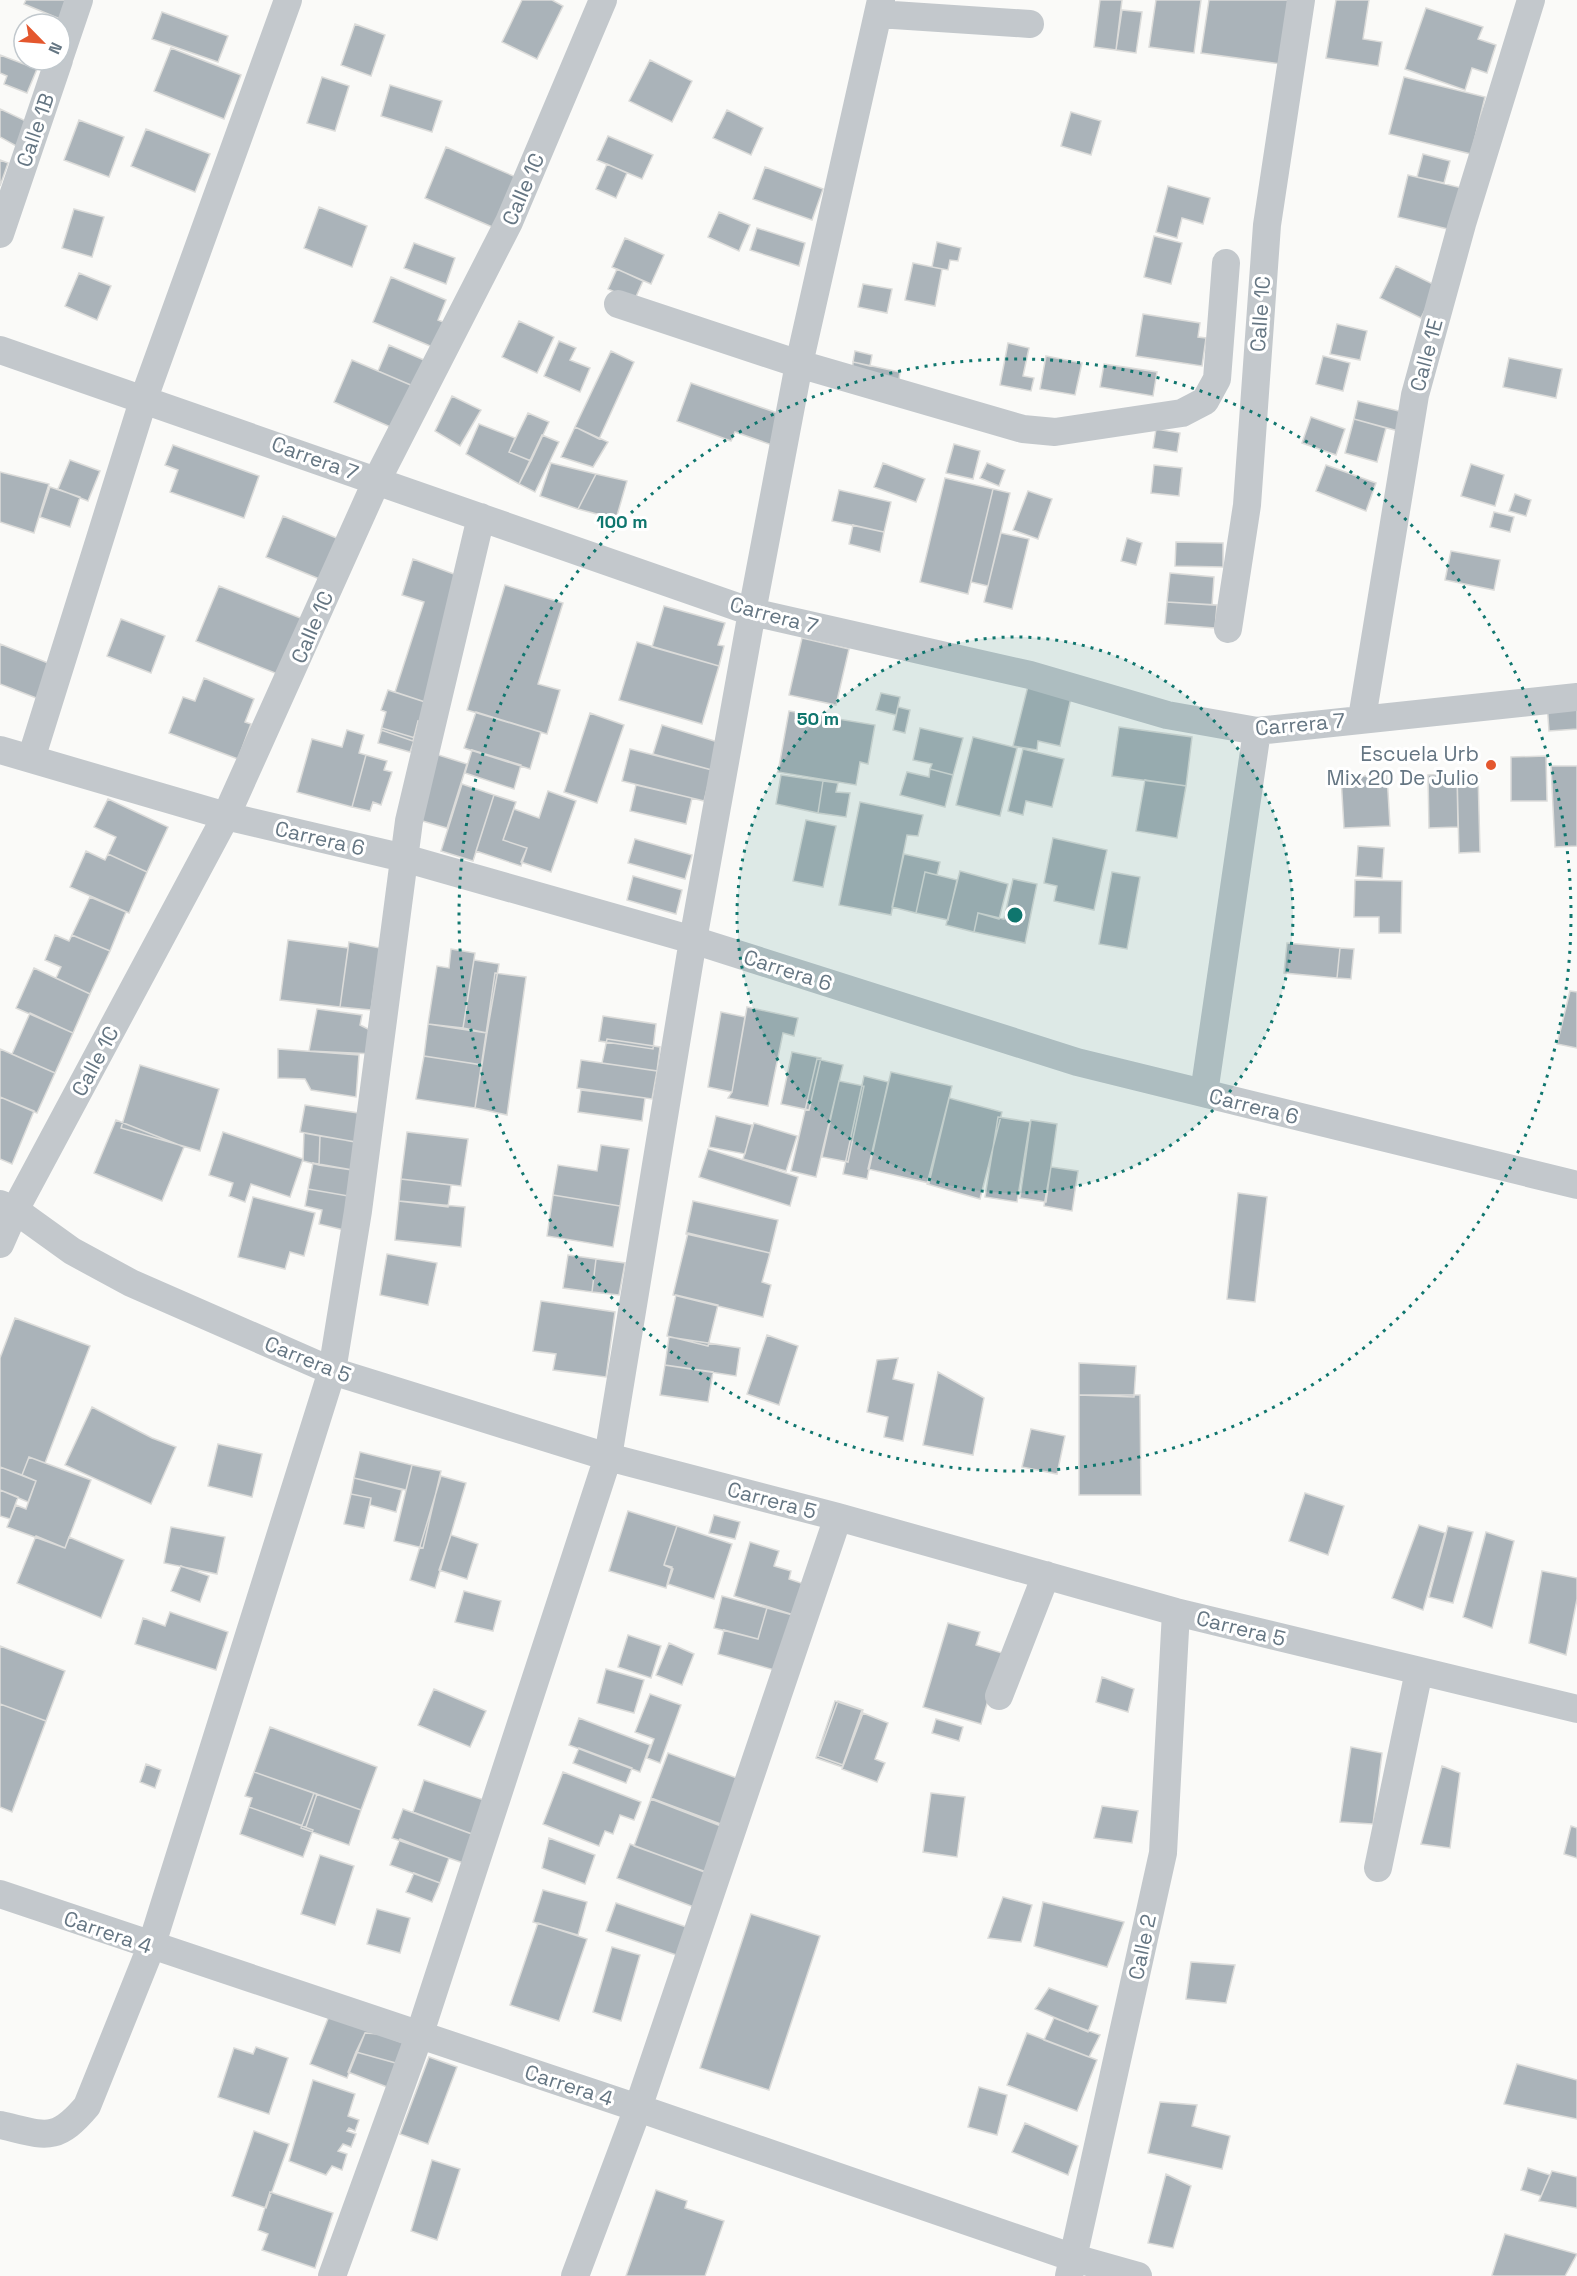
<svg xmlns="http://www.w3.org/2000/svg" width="1577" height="2276" viewBox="0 0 1577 2276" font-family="'Space Grotesk',sans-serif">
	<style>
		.building { fill: #aab3b9; stroke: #dcdcda; stroke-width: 1.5 }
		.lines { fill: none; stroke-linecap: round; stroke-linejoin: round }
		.minor { stroke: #c3c8cc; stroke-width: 28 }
		.ring { fill: none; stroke: #0f766e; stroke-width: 3; stroke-dasharray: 3 6 }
		.poi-dot { fill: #e4572e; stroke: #fff; stroke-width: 2 }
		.labels { text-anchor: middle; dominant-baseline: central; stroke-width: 6; stroke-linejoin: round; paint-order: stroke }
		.street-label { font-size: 21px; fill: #657683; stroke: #fff }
		.poi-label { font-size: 21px; fill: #657683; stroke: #fff; text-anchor: end }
		.centre { fill: #0f766e; stroke: #fff; stroke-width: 3 }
		.ring-label { font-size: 18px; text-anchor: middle; font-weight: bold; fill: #0f766e; stroke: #fff; stroke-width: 6; stroke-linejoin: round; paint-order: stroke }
	</style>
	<rect width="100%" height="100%" fill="#fafaf8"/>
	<path class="building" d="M26,0h41l-7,19 -36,-15z
		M522,0h30l11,6 -26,53 -35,-17z
		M1100,0h22l-6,50 -22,-3z
		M1156,0h45l-7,53 -45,-6z
		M1209,0h79l-7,64 -80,-11z
		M1336,0h33l-6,39 19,3 -4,24 -52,-8z
		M1426,8l57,19 -5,12 18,6 -9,28 -15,-5 -7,22 -60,-21z
		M1122,10l20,2 -6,41 -20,-3z
		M162,12l66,24 -10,26 -66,-23z
		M355,24l30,11 -14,41 -30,-11z
		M171,48l70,27 -17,44 -70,-28z
		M0,55l37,14 -10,24 -23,-9 3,-8 -7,-3z
		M650,60l42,21 -20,41 -43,-21z
		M322,77l27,9 -14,45 -28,-8z
		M1404,77l81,20 -14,57 -82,-20z
		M390,85l52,16 -10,31 -51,-16z
		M0,109l30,14 -12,24 -18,-10z
		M727,110l36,18 -12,27 -38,-17z
		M1071,112l30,9 -10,34 -30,-9z
		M79,120l45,17 -15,40 -45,-17z
		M146,129l64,25 -15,38 -64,-26z
		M608,136l45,19 -11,24 -45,-19z
		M446,147l72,31 -21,51 -72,-31z
		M1423,154l27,7 -6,22 -27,-6z
		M0,160l8,3 -8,23z
		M607,164l20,9 -11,25 -20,-9z
		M765,167l58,22 -11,31 -59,-21z
		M1408,175l58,14 -10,42 -58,-14z
		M1168,186l42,12 -7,26 -21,-6 -5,20 -21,-6z
		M319,207l48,19 -15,41 -48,-19z
		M74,209l30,8 -12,40 -30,-9z
		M719,212l31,13 -11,26 -31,-14z
		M757,228l48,15 -6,23 -49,-16z
		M1154,236l28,7 -11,41 -27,-7z
		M625,238l39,17 -13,29 -39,-17z
		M937,242l24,6 -3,13 -8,-1 -2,10 -16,-3z
		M414,243l41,15 -9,26 -42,-16z
		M913,263l29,6 -7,37 -30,-6z
		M1396,266l41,20 -16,32 -41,-20z
		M617,269l26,12 -9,20 -26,-12z
		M79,273l32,13 -14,34 -32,-14z
		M391,277l55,23 -8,20 8,3 -11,25 -62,-26z
		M863,284l29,5 -5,24 -29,-6z
		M1143,314l57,9 -2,14 8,1 -4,28 -66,-10z
		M519,321l35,16 -17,36 -35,-16z
		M1337,324l30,7 -7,29 -30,-6z
		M559,341l17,7 -6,12 20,8 -10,24 -36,-16z
		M1008,343l21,5 -6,28 11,2 -3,13 -31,-6z
		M389,345l35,15 -11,26 -35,-15z
		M611,351l23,11 -35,77 -24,-12z
		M855,351l17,4 -2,11 -17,-4z
		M1046,356l36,7 -7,32 -35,-6z
		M1323,356l27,7 -7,28 -27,-7z
		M1509,358l53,11 -6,29 -53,-11z
		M352,360l61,26 -18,43 -61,-27z
		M853,362l47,10 -2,15 -46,-12z
		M1104,364l53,8 -4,24 -53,-9z
		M691,383l95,33 -11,30 -40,-14 -4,9 -54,-20z
		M452,396l29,14 -21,36 -25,-15z
		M1358,401l49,12 -5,19 -48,-13z
		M528,413l21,9 -18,39 -22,-9z
		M1311,417l34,12 -9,26 -34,-12z
		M1354,419l32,9 -9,34 -32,-9z
		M479,424l36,14 -6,14 22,9 -12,23 -53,-30z
		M575,427l33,15 -15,25 -32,-10z
		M1156,429l24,4 -3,19 -24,-4z
		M542,435l17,7 -24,50 -16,-8z
		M954,444l26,7 -7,28 -27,-6z
		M173,445l86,31 -15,42 -74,-26 8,-22 -13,-5z
		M70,460l30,11 -12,30 -30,-12z
		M551,463l45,11 -18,35 -38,-13z
		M883,463l42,16 -9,23 -42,-15z
		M987,463l18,7 -6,16 -19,-8z
		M1471,464l33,11 -9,31 -34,-10z
		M1154,465l28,3 -3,28 -28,-3z
		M1326,465l50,18 -10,28 -50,-20z
		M0,472l49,12 -15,49 -34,-11z
		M596,474l31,7 -11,38 -38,-10z
		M945,478l48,11 -25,105 -48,-12z
		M50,487l30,10 -10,30 -30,-10z
		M993,489l17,4 -22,93 -17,-4z
		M839,490l52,12 -7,30 -52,-11z
		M1028,491l24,8 -14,40 -25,-9z
		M1515,494l16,6 -5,16 -17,-5z
		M1494,512l20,5 -4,15 -20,-5z
		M283,516l56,23 -17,41 -56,-23z
		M853,525l31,7 -4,20 -31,-8z
		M1001,533l28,6 -17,70 -28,-7z
		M1127,538l15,5 -6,22 -15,-4z
		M1176,542l47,1v24l-48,-1z
		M1451,551l49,9 -6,30 -49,-10z
		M413,559l49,18 -37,125 -30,-10 29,-90 -22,-7z
		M1170,573l44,4 -2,28 -45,-3z
		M505,585l58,18 -25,81 22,6 -13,44 -80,-24z
		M219,586l89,35 -23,56 -89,-36z
		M1167,602l50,3 -2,23 -50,-4z
		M664,606l61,17 -7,22 6,1 -5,20 -67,-19z
		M121,619l44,17 -14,37 -44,-17z
		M802,638l47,11 -13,56 -47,-10z
		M637,642l82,24 -17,58 -83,-24z
		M0,644l58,23 -14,34 -44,-17z
		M204,678l50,21 -9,23 6,2 -13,35 -69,-26 14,-36 12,4z
		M1029,682l42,16 -11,48 -22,-5 -1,9 -24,-4z
		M388,690l37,12 -2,20 -5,-1 -5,20 -32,-11 5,-18 -5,-2z
		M881,693l19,4 -4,18 -20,-5z
		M1577,701v28l-28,2 -2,-28z
		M898,707l12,3 -5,23 -12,-3z
		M789,711l86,14 -7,39 -8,-2 -4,23 -78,-13z
		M476,712l65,20 -11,37 -66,-21z
		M590,713l34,12 -27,78 -33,-11z
		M662,725l59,18 -9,27 -59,-16z
		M1119,727l73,10 -6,49 -74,-10z
		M382,728l33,10 -5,14 -32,-9z
		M920,728l43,10 -10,37 -23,-6 2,-5 -19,-4z
		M347,730l17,5 -5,18 7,2 -14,52 -55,-15 15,-53 30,8z
		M973,737l44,11 -17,68 -44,-11z
		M630,749l82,21 -8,31 -82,-20z
		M1023,749l41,10 -12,48 -26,-6 -3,14 -15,-4z
		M472,750l49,15 -7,24 -49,-16z
		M432,753l35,11 -20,64 -35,-10z
		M366,755l21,6 -3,9 8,2 -11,33 -8,-3 -3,9 -18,-4z
		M1546,756l1,45h-36v-44z
		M1551,766h26v80l-22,1z
		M930,769l23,6 -8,32 -45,-12 7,-23 22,5z
		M1478,773l2,79 -21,1 -2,-79z
		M1457,774l1,53 -29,1 -1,-53z
		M781,775l42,6 -5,32 -42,-9z
		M1387,775l3,51 -46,2 -3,-51z
		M1145,780l41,6 -9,52 -41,-7z
		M823,781l15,2 -2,9 14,1 -4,24 -28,-4z
		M462,784l32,11 -21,66 -32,-10z
		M636,785l56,13 -6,26 -56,-13z
		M548,791l28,10 -25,71 -30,-10 6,-14 -24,-8 11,-31 25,9z
		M494,795l22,7 -13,38 24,8 -6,18 -45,-15z
		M108,799l60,28 -21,45 -39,-18 8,-17 -22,-10z
		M860,802l63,13 -5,21 -11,-1 -16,80 -52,-10z
		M806,820l30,6 -13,61 -30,-6z
		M1053,838l54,12 -13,60 -40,-9 3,-15 -13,-3z
		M635,839l57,16 -7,24 -57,-16z
		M1358,846l26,2 -2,30 -26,-2z
		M86,851l19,9 3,-6 39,18 -18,41 -59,-26z
		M904,854l36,8 -3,13 -12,-3 -9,41 -24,-6z
		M960,871l48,13 -9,35 -21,-6 -4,19 -28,-7z
		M925,872l32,8 -9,40 -32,-7z
		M1112,872l28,5 -13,72 -28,-5z
		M633,876l49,14 -6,24 -49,-14z
		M1013,879l24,5 -12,59 -51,-11 4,-19 26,6z
		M1355,880l47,1 -1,52h-22v-16h-25z
		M90,897l36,15 -16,39 -38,-16z
		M55,935l14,6 3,-6 38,16 -20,43 -34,-16 5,-11 -16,-7z
		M288,940l60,8 -8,59 -60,-7z
		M349,942l31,6 -9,62 -31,-3z
		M1287,943l53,5 -3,30 -53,-5z
		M1340,948l14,1 -3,30 -14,-1z
		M451,949l24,4 -12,75 -35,-4 9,-58 12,2z
		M474,960l25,4 -12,69 -24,-5z
		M34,968l56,26 -17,39 -57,-25z
		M495,973l31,4 -19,138 -32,-7z
		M1570,991l7,1v56l-20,-4z
		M747,1007l51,11 -4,18 -11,-3 -15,73 -40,-8 4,-6z
		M317,1009l45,6 -2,10 16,8 -1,21 -66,-3z
		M721,1012l24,5 -13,75 -24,-5z
		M30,1013l43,20 -18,40 -43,-19z
		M603,1016l53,8 -3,25 -54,-8z
		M428,1024l59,9 -5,32 -58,-9z
		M607,1039l53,8 -3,24 -55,-8z
		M0,1049l55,24 -18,40 -37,-16z
		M278,1049l81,6 -3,42 -45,-7 -6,-11 -27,-1z
		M792,1052l29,6 -12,52 -28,-6z
		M424,1056l58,9 -7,43 -59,-9z
		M817,1059l26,6 -27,112 -25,-6z
		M581,1060l76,11 -5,28 -75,-11z
		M140,1065l79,24 -19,62 -79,-23z
		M891,1072l61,14 -23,97 -61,-14z
		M864,1076l24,6 -21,97 -24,-5z
		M839,1081l25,5 -16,76 -26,-5z
		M581,1090l64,8 -3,23 -64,-9z
		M0,1097l34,14 -22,53 -12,-5z
		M949,1098l53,14 -22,87 -53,-15z
		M305,1105l60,9 -4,29 -61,-11z
		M716,1116l36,9 -7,29 -36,-7z
		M998,1117l32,5 -13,80 -32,-5z
		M116,1120l68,27 -22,54 -68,-28z
		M1031,1120l26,4 -11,78 -26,-4z
		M754,1123l43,13 -11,35 -43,-12z
		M223,1132l80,27 -13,38 -39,-13 -6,18 -16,-6 4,-13 -24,-8z
		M407,1132l61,7 -7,47 -60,-7z
		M304,1133l16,3 -1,29 -16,-4z
		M320,1136l43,7 -5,28 -39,-6z
		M601,1145l28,4 -9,57 -67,-11 5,-30 39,6z
		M708,1149l90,28 -8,29 -91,-29z
		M313,1163l46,8 -5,26 -46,-8z
		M1051,1167l27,4 -6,40 -28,-5z
		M401,1179l50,6 -3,22 -49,-6z
		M308,1189l46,8 -6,34 -29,-7 3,-14 -17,-4z
		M1238,1193l29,4 -12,105 -28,-3z
		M553,1195l67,11 -7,41 -66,-11z
		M253,1197l62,16 -11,43 -14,-4 -5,17 -47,-12z
		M399,1201l66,6 -4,40 -66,-7z
		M693,1201l85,19 -8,33 -84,-19z
		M688,1233l82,20 -8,29 9,3 -8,32 -90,-22z
		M387,1254l50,9 -9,42 -48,-10z
		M568,1255l28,4 -4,33 -29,-4z
		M596,1259l29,4 -6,32 -27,-3z
		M676,1295l42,10 -10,41 -41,-10z
		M541,1301l74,11 -9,65 -53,-7 3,-16 -23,-3z
		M15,1318l75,28 -45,117 -16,-6 -7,18 -22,-8v-109z
		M767,1335l31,11 -19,59 -32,-11z
		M669,1337l71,11 -4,28 -71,-11z
		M898,1358l-5,21 21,5 -11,57 -19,-4 4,-20 -21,-5 10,-52z
		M1079,1363l57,3 -2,31 -55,-2z
		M665,1365l48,7 -5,30 -48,-7z
		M938,1372l46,26 -11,57 -50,-10z
		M1079,1395h61l1,100h-62z
		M92,1407l60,31 24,9 -25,57 -86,-39z
		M1031,1429l34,7 -8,38 -35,-7z
		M218,1444l44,10 -10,43 -44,-11z
		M360,1452l52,13 -6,25 -52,-12z
		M29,1457l62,23 -26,68 -58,-21 9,-22 10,4 10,-28 -14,-6z
		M412,1465l29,6 -18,77 -29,-7z
		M0,1467l36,14 -8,21 -28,-12z
		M441,1476l25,7 -31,105 -25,-8z
		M354,1478l48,12 -6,22 -26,-7 1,-7 -20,-4z
		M0,1490l18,7 -8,22 -10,-3z
		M1305,1493l39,13 -16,49 -39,-14z
		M351,1494l20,4 -7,30 -20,-4z
		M628,1511l49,15 -13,39 8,2 -6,21 -57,-17z
		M714,1515l26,7 -5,17 -26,-6z
		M1419,1525l26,8 -22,77 -31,-12z
		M677,1526l55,18 -18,55 -46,-15 5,-15 -9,-4z
		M1448,1526l25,6 -20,71 -24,-6z
		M171,1527l54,10 -8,37 -53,-11z
		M1486,1532l28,9 -22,87 -29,-11z
		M451,1535l27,9 -11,35 -28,-9z
		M36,1536l29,12 4,-11 55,23 -23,58 -84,-35z
		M750,1542l29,9 -5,15 17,5 -2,8 21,7 -10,31 -66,-21z
		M181,1566l28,10 -9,26 -29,-11z
		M1542,1571l35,7v21l-11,56 -37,-12z
		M464,1591l37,10 -8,30 -38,-9z
		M722,1596l45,12 -9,31 -44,-11z
		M767,1608l33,9 -15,56 -67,-19 6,-24 34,9z
		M170,1612l58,20 -12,38 -81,-26 8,-26 22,8z
		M948,1623l32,9 -4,13 26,8 -21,71 -58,-17z
		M628,1635l33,11 -10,32 -33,-11z
		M669,1643l25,11 -12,31 -26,-10z
		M0,1646l65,25 -19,50 -46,-17z
		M606,1669l38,11 -10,33 -37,-10z
		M1102,1677l32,12 -6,23 -32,-10z
		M434,1689l52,22 -16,36 -52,-22z
		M650,1694l31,11 -21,58 -13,-5 7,-19 -19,-7z
		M835,1701l27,9 -20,57 -26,-9z
		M838,1701l25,9 -20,55 -25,-9z
		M0,1704l46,17 -34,91 -12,-5z
		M863,1713l25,10 -13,36 10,4 -8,19 -35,-13z
		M579,1718l71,27 -10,27 -71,-27z
		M936,1719l27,8 -4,14 -27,-8z
		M270,1727l107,40 -16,43 -107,-38z
		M1351,1747l31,6 -9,71 -33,-2z
		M579,1748l53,20 -6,15 -53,-20z
		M668,1753l77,28 -19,45 -75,-28z
		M146,1764l15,6 -6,18 -15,-6z
		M1442,1766l18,7 -10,75 -29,-4z
		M254,1772l63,22 -11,33 -57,-20 3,-9 -7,-2z
		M563,1772l78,30 -7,18 -14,-5 -7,19 -8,-3 -6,15 -56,-22z
		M424,1780l69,23 -13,34 -67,-25z
		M314,1793l47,17 -12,35 -48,-17z
		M931,1793l34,4 -8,60 -34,-5z
		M651,1799l75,29 -17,45 -75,-27z
		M1102,1806l36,5 -6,32 -38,-5z
		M249,1807l64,23 -10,27 -63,-23z
		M403,1809l77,28 -11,28 -77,-27z
		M1571,1826l6,2v30l-13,-4z
		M549,1838l46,17 -10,29 -43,-16z
		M400,1839l49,19 -9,25 -50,-18z
		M630,1844l77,29 -13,34 -77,-29z
		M320,1855l34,11 -19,59 -34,-11z
		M414,1873l26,10 -8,19 -26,-10z
		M543,1890l44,12 -9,33 -45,-13z
		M1003,1897l29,8 -11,37 -33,-4z
		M1043,1902l81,20 -17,45 -73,-21z
		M616,1903l82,28 -10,28 -82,-28z
		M377,1909l33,9 -10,35 -33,-9z
		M751,1914l69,22 -51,154 -69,-22z
		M538,1923l49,16 -28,82 -49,-16z
		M612,1947l28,8 -19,66 -28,-9z
		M1191,1962l44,3 -9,38 -40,-4z
		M1049,1988l49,18 -10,26 -53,-23z
		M329,2016l50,18 -14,-1 -18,45 -37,-14z
		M1054,2018l46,17 -11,22 -45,-17z
		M365,2033l14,1 33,12 -9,19 -47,-13z
		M1027,2033l70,27 -20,51 -70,-26z
		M256,2047l32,11 -19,56 -51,-17 16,-49 19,6z
		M356,2052l47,13 -8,25 -47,-18z
		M429,2057l28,10 -29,77 -28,-10z
		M1517,2064l60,16v39l-73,-15z
		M313,2080l42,14 -7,22 11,4 -4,11 -6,-3 -2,3 9,3 -5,13 -8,-3 -5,7 9,3 -5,16 -10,-4 -6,9 -37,-14z
		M979,2087l28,8 -10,40 -29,-8z
		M1160,2102l37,3 -5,21 38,10 -8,33 -74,-16z
		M1025,2123l53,23 -10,29 -56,-23z
		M254,2131l35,13 -23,64 -34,-12z
		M432,2160l28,9 -23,71 -26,-9z
		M1528,2168l22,7 -9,21 -20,-6z
		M1552,2171l25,6v31l-38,-7z
		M1166,2174l25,12 -18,62 -25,-5z
		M656,2190l31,11 -2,7 39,13 -19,55h-79z
		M270,2192l63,21 -18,55 -53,-18 6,-16 -10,-4z
		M1505,2234l72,20 -12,22h-71l-2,-1z"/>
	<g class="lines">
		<path class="minor" d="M878,14l152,10
			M60,56l19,-56
			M0,234l59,-174
			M618,304l181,60 224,65 32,3 127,-19 23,-12 12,-22 9,-116
			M0,350l752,262 278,63 137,40 90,16 320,-34
			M1228,629l19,-124 20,-280 34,-225
			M1362,718l53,-323 47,-171 69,-224
			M0,750l226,66 178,42 289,82 384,122 500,123
			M31,759l113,-361 144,-398
			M1204,1093l53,-362
			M0,1204l15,6 57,41 59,32 201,88 276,86 230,60 338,95 401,97
			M0,1244l15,-34 211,-394 151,-336 132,-258 94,-222
			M999,1696l47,-121
			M1378,1868l41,-197
			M0,1894l638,214 436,150 64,18
			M0,2125c45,10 55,19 87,-19l64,-159 181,-576 26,-160 51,-390 72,-304
			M332,2276l87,-240 189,-579 85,-517 59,-328 47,-248 82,-364
			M575,2276l63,-168 200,-591
			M1069,2276l94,-423 13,-241"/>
	</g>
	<circle cx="1015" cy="915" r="278" fill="#0f766e" fill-opacity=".12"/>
	<g class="ring">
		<circle cx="1015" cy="915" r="278"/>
		<circle cx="1015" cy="915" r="556"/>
	</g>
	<circle class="poi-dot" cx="1491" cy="765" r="6"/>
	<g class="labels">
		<g class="street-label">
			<text transform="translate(35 130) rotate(-71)">Calle 1B</text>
			<text transform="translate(523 189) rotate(-67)">Calle 1C</text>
			<text transform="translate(1260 314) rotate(-86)">Calle 1C</text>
			<text transform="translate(1426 355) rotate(-75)">Calle 1E</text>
			<text transform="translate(315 458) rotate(20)">Carrera 7</text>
			<text transform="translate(774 615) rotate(15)">Carrera 7</text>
			<text transform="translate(312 627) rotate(-67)">Calle 1C</text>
			<text transform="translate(1300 724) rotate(-5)">Carrera 7</text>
			<text transform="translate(320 838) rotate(13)">Carrera 6</text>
			<text transform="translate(788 970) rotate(18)">Carrera 6</text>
			<text transform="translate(95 1061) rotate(-62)">Calle 1C</text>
			<text transform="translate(1254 1106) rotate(14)">Carrera 6</text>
			<text transform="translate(308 1359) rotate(22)">Carrera 5</text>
			<text transform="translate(772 1500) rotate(15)">Carrera 5</text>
			<text transform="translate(1241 1628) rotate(14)">Carrera 5</text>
			<text transform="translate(108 1932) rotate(19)">Carrera 4</text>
			<text transform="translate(1142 1947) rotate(-78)">Calle 2</text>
			<text transform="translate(569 2085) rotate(18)">Carrera 4</text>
		</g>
		<g class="poi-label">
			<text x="1479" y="753">Escuela Urb<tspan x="1479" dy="24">Mix 20 De Julio</tspan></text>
		</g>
	</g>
	<circle cx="1015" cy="915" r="9" class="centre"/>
	<g class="ring-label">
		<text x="622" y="528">100 m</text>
		<text x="818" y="725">50 m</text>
	</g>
	<g transform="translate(42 42) rotate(115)"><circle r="28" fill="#ffffff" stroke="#c1c8cd" stroke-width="1.5"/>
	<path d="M0-4.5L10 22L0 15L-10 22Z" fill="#e4572e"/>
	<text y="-9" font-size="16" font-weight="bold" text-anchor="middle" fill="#657683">N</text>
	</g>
</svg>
